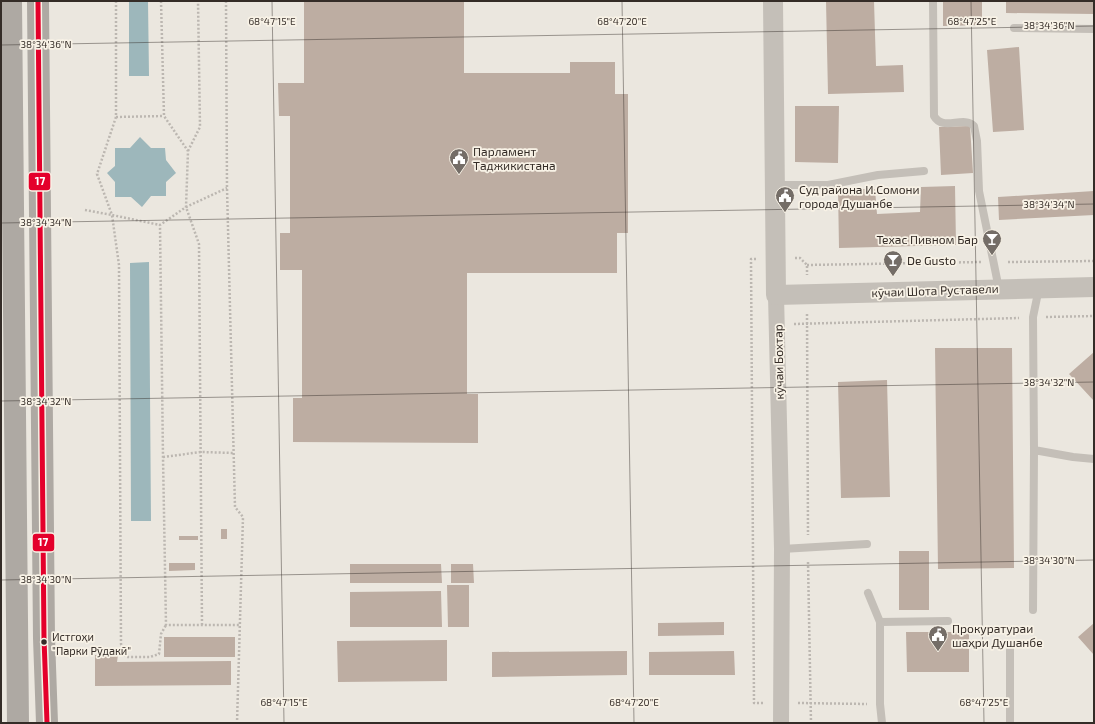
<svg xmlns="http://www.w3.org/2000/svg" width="1095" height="724" viewBox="0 0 1095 724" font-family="'Exo 2',sans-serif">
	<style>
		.water { fill: #9db7bb }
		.building { fill: #bdada2 }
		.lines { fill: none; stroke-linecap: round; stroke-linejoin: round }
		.path { stroke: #bcb7b1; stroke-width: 2.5; stroke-dasharray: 2 2; stroke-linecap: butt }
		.service { stroke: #c4bfb8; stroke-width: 8 }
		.minor { stroke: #c4bfb8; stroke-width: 16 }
		.tertiary { stroke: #c4bfb8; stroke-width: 20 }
		.trunk { stroke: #aea9a3; stroke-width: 22 }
		.bus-1-casing { stroke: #f8f2e6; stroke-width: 8 }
		.bus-1 { stroke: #e4002b; stroke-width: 5 }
		.ticks { fill: none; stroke: #342c27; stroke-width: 1; stroke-opacity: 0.45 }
		.bus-dot { fill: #342c27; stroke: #f8f2e6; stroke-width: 1.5 }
		.labels { text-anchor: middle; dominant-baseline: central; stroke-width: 3.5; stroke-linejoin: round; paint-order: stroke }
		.bus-label { font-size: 11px; fill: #342c27; stroke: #f8f2e6; text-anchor: start }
		.poi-label { font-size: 12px; fill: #342c27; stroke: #f8f2e6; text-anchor: start }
		.street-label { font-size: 12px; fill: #342c27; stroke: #f8f2e6 }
		.ticks-label { font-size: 10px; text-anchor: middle; fill: #342c27; stroke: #f8f2e6; stroke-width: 3.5; stroke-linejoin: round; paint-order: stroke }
		.line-badge { stroke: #f8f2e6; stroke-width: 1.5 }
		.badge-label { font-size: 11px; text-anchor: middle; font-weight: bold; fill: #fff }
	</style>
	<rect width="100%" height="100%" fill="#ebe7df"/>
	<path class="water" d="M129,1h19l1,75h-20z
		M140,137l11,11h14l1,12 10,13 -10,9v14h-15l-9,11 -11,-10h-16v-15l-8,-9 8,-7v-18h15z
		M149,262l2,259h-20l-1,-258z"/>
	<path class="building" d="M304,1h160v72h106v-11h45v32h13v139h-11v40h-150v121h11v49l-185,-1v-44h9v-128h-22v-37h10v-117h-11l-1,-33h26z
		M826,1h48l2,65 27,-1 1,27 -76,2z
		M943,1h39v24l-39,1z
		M1006,1h88v13l-88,-1z
		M1019,47l5,83 -31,2 -6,-82z
		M795,106h44l-1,57 -43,-1z
		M970,126l3,47 -32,2 -2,-48z
		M955,186l1,59 -117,3 -1,-59h37l2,25 43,-2 1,-25z
		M1094,191v24l-95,5 -1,-23z
		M935,348h77l2,220 -76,1z
		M1094,352v49l-25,-27z
		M887,380l3,117 -49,1 -3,-116z
		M221,529h6v10h-6z
		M179,536h19v4h-19z
		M899,551h30v59h-30z
		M169,563h26v7l-26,1z
		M350,564h91l1,19h-92z
		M451,564h22l1,19h-23z
		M447,585h22v42h-21z
		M441,591l1,36h-92v-35z
		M724,622v13l-66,1v-13z
		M1094,623v32l-16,-18z
		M906,632h63v40h-62z
		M164,637h71v20h-71z
		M447,640v41l-109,1 -1,-41z
		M627,651v24l-135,2v-25z
		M734,651l1,24h-86v-23z
		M95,655h23l-1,7 114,-1v24l-136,1z"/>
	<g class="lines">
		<path class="path" d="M116,1v116l-19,57 15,41 48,10
			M161,1l3,115 24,35 -2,56 -26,18 3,232 3,168h74
			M226,1l1,187 8,319 8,10 -6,206
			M116,117l48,-1
			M188,151l12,-24 -2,-126
			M85,210l27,5 7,50 2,379 5,13h24l9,-3 2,-20 5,-9
			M795,258h5l7,7v10
			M756,259h-5l3,444h11
			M1008,262l86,-1
			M807,265l174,-3
			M807,314l1,221
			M1046,317l48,-1
			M794,324l225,-6
			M163,457l38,-5 32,1
			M808,562l3,161
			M202,625l-3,-381 -13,-37 41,-19
			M798,703l69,1"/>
		<path class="service" d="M933,1l1,115c9,16 29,-1 40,10l3,15 2,50 20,98
			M1014,28l80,1
			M775,185h53l50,-10 46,-4
			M1034,450l39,7 21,2
			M782,549l85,-5
			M868,593l12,29v82l2,19
			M1033,610l1,-160 -1,-133 6,-29
			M880,622l68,-1
			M1010,723v-78"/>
		<path class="minor" d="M776,295l6,254 -1,174"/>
		<path class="tertiary" d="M773,1l3,294 318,-8"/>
		<path class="trunk" d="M11,1l7,722
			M38,1l6,637 3,85"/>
		<defs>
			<path id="bus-1" d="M38,1l6,637 3,85"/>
		</defs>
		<use href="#bus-1" class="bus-1-casing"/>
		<use href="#bus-1" class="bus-1"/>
	</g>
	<path class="ticks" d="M272,1l12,722M622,1l12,722M971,1l13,722M1,45l1093,-19M1,223l1093,-19M1,401l1093,-19M1,580l1093,-20"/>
	<defs>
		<symbol id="civic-pin" viewBox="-11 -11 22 30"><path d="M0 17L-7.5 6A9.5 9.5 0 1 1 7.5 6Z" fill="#746d67" stroke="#f8f2e6"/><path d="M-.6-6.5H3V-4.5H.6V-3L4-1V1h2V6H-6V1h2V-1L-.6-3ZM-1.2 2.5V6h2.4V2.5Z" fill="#fff"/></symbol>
		<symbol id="bar-pin" viewBox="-11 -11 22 30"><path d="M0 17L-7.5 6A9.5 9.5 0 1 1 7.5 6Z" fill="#746d67" stroke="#f8f2e6"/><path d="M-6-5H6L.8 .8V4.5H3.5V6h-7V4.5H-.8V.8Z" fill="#fff"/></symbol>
	</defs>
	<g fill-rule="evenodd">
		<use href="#civic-pin" x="448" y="147" width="22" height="30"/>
		<use href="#civic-pin" x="774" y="185" width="22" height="30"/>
		<use href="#bar-pin" x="981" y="228" width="22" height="30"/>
		<use href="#bar-pin" x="882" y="249" width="22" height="30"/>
		<use href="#civic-pin" x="927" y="624" width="22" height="30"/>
	</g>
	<circle class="bus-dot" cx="44" cy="642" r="3.5"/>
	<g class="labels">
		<g class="bus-label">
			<text x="52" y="636">Истгоҳи<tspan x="52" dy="14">"Парки Рӯдакӣ"</tspan></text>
		</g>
		<g class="poi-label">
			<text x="473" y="151">Парламент<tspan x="473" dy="14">Таджикистана</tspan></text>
			<text x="799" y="189">Суд района И.Сомони<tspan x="799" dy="14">города Душанбе</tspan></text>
			<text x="978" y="239" text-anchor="end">Техас Пивном Бар</text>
			<text x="907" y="260">De Gusto</text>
			<text x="952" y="628">Прокуратураи<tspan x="952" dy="14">шаҳри Душанбе</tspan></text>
		</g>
		<g class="street-label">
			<text transform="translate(935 290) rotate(-2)">кӯчаи Шота Руставели</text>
			<text transform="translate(778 362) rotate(-91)">кӯчаи Бохтар</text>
		</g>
	</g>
	<g class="ticks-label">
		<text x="272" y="25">68°47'15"E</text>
		<text x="622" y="25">68°47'20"E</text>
		<text x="972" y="25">68°47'25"E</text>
		<text x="1049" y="29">38°34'36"N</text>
		<text x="46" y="48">38°34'36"N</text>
		<text x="1049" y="208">38°34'34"N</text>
		<text x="46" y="226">38°34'34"N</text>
		<text x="1049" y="386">38°34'32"N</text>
		<text x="46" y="405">38°34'32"N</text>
		<text x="1049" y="564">38°34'30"N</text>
		<text x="46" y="583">38°34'30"N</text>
		<text x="284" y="706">68°47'15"E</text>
		<text x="634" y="706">68°47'20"E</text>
		<text x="984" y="706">68°47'25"E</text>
	</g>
	<g class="line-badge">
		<rect x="28" y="172" width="23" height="19" rx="4" fill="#e4002b"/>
		<rect x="32" y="533" width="23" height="19" rx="4" fill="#e4002b"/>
	</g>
	<g class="badge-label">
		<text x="40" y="185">17</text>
		<text x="43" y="546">17</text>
	</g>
	<rect width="1095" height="724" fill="none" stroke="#342c27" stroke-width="4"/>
</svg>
